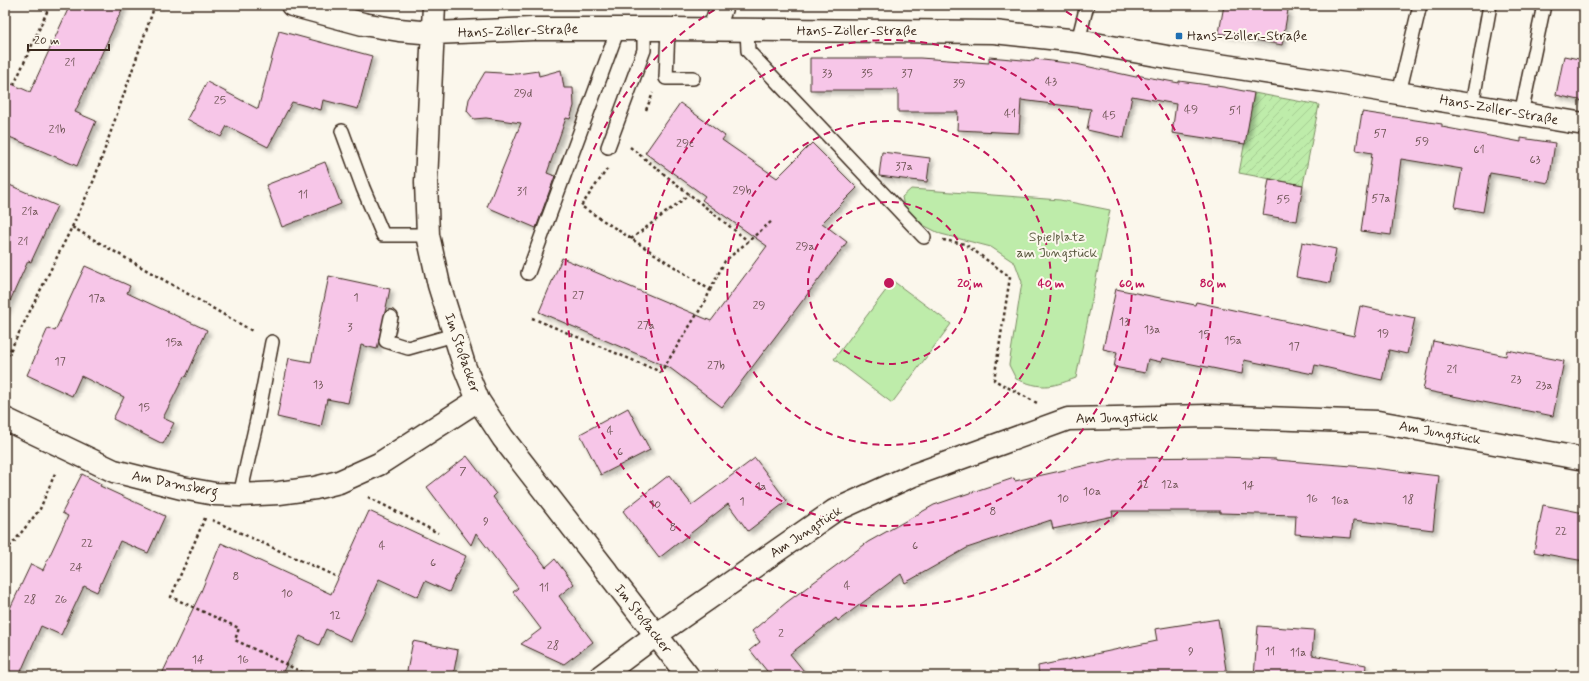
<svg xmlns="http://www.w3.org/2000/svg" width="1589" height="681" viewBox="0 0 1589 681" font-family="Mynerve,sans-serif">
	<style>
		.park { fill: #beecaa; stroke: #7c8b64 }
		.garden { fill: url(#garden-furrows); stroke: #7c8b64 }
		.building { fill: #f7c6e8; stroke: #3b2a1e; filter: url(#shadow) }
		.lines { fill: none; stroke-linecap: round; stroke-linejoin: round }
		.lane-casing { stroke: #3b2a1e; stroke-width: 16 }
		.street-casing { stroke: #3b2a1e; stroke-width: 25 }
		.path { stroke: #3b2a1e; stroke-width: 2.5; stroke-dasharray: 3 3; stroke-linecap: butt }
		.lane { stroke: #fbf7ec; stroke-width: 13 }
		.street { stroke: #fbf7ec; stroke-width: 22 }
		.ring { fill: none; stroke: #c2185b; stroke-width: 2; stroke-dasharray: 7 5 }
		.poi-dot { fill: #1f6fb2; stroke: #fbf7ec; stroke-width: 1.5 }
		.labels { text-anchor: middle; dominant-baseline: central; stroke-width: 4; stroke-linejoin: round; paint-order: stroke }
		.number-label { font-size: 12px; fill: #6a5150 }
		.street-label { font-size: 14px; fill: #3b2a1e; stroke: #fbf7ec }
		.poi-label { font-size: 14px; fill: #3b2a1e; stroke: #fbf7ec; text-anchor: start }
		.park-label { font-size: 14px; fill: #5c5a41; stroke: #fbf7ec }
		.centre { fill: #c2185b; stroke: #fbf7ec; stroke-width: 2 }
		.ring-label { font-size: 12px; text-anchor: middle; font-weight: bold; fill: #c2185b; stroke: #fbf7ec; stroke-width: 4; stroke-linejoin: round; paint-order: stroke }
	</style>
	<defs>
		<pattern id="garden-furrows" width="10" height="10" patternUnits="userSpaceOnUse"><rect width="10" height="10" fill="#beecaa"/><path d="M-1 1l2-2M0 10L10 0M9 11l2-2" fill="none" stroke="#a4cb92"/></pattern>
		<filter id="shadow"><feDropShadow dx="3.5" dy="3.5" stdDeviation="2" flood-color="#0004"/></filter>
	</defs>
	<rect width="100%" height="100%" fill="#fbf7ec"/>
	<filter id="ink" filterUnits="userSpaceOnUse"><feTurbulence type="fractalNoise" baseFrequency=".025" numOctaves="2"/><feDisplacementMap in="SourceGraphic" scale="8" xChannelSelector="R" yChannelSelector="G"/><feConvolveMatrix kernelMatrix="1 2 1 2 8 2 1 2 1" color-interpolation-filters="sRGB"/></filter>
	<g filter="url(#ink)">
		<path class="park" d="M911,189l149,11 50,10 -34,168c-27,10 -34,11 -60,1l-7,-14 13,-83 -7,-19 -24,-16 -50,-13 -18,-9 -18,-13 -3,-15z
			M893,281l58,43 -59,79 -58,-44z"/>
		<path class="garden" d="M1254,93l65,12 -16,80 -64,-12z"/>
		<path class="building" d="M70,5h54l-49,107 21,9 -19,45 -72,-31v-54l25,11z
			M1224,5h38l26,5 -6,35 -63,-12z
			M279,31l93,25 -14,53 -35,-9 -2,10 -29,-8 -24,45 -41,-21 -6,11 -34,-18 20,-37 51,27z
			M1564,56l20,4v41l-28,-6z
			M989,57l45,4 1,-2 41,5 60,13v-2l43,8v-2l44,6 31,6 -9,51 -73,-11 4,-29 -44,-8 -8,42 -37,-8 4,-21 -70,-9 -2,33 -62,-3 1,-18h-60v-22h-88v-32h110l69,5z
			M561,70l3,18h9l1,18 -4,13 -4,-1 -19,55 8,3 -19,52 -49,-21 34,-84 -35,-5 -12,1 -7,-8 2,-12 16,-27 32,2 21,-3 1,5z
			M680,103l45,33 -3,4 55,38 35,-35 45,45 -35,35 25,19 -125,165 -52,-39 -131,-56 23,-54 149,63 56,-75 -65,-46 3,-4 -60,-43z
			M1362,112l80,12v3l79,15v-4l34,5 -6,40 -59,-10 -7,39 -28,-5 7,-38 -61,-10 -10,76 -30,-4 11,-78 -16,-3z
			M882,152l48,6 -3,24 -48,-6z
			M325,162l16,42 -59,23 -16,-42z
			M1269,179l34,6 -6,36 -34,-6z
			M5,183l52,23 -26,56 -3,-1 -23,51z
			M1302,242l34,7 -6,34 -34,-6z
			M85,266l45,20 -3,7 80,37 -21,47 -2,-1 -21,42 11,5 -11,21 -50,-25 11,-22 -43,-21 -9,20 -45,-21 21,-47 7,3z
			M329,276l61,13 -13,60 -16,-4 -13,58 -21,-4 -6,28 -44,-10 12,-59 22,4z
			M1116,289l79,16 1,-3 158,34 6,-30 55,12 -8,36 -18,-4 -7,30 -67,-15 -2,9 -69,-14 -2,14 -80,-16 -1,4 -13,-3 -3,14 -31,-6 3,-15 -14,-3z
			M1433,341l73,15 1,-6 57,11 -11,55 -130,-26z
			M628,408l22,42 -49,25 -21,-41z
			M467,456l29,38 -3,3 53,70 9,-8 19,25 -15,12 34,46 -29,22 -43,-20 20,-15 -28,-37 5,-4 -42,-55 -5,12 -44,-58z
			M1222,457l54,2v1l89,7 74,9 -6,54 -80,-10 -2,18 -56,-4 1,-19 -76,-2v-2h-108l1,5 -60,13 -2,-9 -84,28 -62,35 -4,-9 -63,47 -2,-3 -46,36 18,22h-37l-21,-26 10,-8 -8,-11 35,-29 81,-60 66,-37 80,-27 1,3 104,-23z
			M755,458l32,43 -39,30 -20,-27 -69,54 -36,-47 46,-36 23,30z
			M82,474l19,10 -1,2 65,30 -17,37 -28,-12 -23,51 -13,-6 -23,49 -20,-9 -22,50h-14v-57l26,-55 12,6 25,-54 -6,-3z
			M1543,505l41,8v48l-50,-9z
			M369,511l97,45 -17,36 -24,-11 -7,16 -39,-18 -28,62 -25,-12 -7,16 -19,-9 -19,40h-120l39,-82 21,-51 110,51z
			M1218,619l9,57h-188l-1,-10 119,-25 -2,-12z
			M1258,626l56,4 -2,25 54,10 -1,11h-111z
			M413,641l45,9 -5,26h-47z"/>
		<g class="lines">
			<defs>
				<path id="lane" d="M668,29l-2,49h27
					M747,30l1,21 176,186
					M1078,41l9,-36
					M1399,93l21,-88
					M1472,105l18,-100
					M1521,114l23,-109
					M342,131l21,57 20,47h45
					M608,147l36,-97v-21
					M528,273l90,-244
					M391,317l-5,24 22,7 46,-13
					M240,495l17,-75 15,-78"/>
				<path id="street" d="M292,5l71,19 36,6 34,3 99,-4h136l326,3 84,9 95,17 171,26 240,40
					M434,5l-8,177 2,53 11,50 26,83 13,32 25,38 185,238
					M714,29l8,-24
					M5,419l109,52 68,17 33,6 25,1 39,-2 36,-5 24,-6 40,-18 99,-64
					M601,676l55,-41 178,-124 77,-35 157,-57 140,-3 170,6 206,37"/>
			</defs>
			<use href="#lane" class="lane-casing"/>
			<use href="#street" class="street-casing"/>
			<path class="path" d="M14,85l36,-80
				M646,110l7,-17
				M630,147l118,94
				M72,227l22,-47 61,-175
				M631,239l58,-44
				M943,240l22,4 45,33 -16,103 43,23
				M710,290l15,-29 47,-40
				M532,318l129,54 45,-72 4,-10 -129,-84 27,-38
				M5,361l67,-134 182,105
				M368,497l70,36
				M205,518l-34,79 68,31 -4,12 73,35
				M212,520l123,56
				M5,551l8,-8 27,-34 16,-38"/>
			<use href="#lane" class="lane"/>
			<use href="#street" class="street"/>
		</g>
	</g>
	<g class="ring">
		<circle cx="889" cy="283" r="81"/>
		<circle cx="889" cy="283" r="162"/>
		<circle cx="889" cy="283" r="243"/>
		<path d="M1056 5A324 324 0 1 1 722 5"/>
	</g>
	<rect class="poi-dot" x="1175" y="32" width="8" height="8" rx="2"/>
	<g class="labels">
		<g class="number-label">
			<text x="70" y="63">21</text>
			<text x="827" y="74">33</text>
			<text x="867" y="74">35</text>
			<text x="907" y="74">37</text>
			<text x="1051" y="82">43</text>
			<text x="959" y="84">39</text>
			<text x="523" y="94">29d</text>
			<text x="220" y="101">25</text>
			<text x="1191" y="110">49</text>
			<text x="1235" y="111">51</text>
			<text x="1010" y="114">41</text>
			<text x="1109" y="116">45</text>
			<text x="57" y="130">21b</text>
			<text x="1380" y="134">57</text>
			<text x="1422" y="142">59</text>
			<text x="685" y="144">29c</text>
			<text x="1479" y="150">61</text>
			<text x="1535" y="160">63</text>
			<text x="904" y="167">37a</text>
			<text x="742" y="191">29b</text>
			<text x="522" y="192">31</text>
			<text x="303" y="195">11</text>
			<text x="1381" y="199">57a</text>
			<text x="1283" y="200">55</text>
			<text x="30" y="212">21a</text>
			<text x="23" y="242">21</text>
			<text x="805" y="247">29a</text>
			<text x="578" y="296">27</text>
			<text x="356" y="298">1</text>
			<text x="97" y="299">17a</text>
			<text x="759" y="306">29</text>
			<text x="1124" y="322">13</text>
			<text x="646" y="326">27a</text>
			<text x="350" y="328">3</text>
			<text x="1152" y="330">13a</text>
			<text x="1383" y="334">19</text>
			<text x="1204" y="335">15</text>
			<text x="1233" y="341">15a</text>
			<text x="174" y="343">15a</text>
			<text x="1294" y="347">17</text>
			<text x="60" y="362">17</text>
			<text x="716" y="366">27b</text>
			<text x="1452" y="370">21</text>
			<text x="1516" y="380">23</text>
			<text x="318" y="385">13</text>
			<text x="1544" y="386">23a</text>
			<text x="144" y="408">15</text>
			<text x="610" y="431">4</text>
			<text x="620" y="452">6</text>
			<text x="463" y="472">7</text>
			<text x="1143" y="485">12</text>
			<text x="1170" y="485">12a</text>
			<text x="1248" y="486">14</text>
			<text x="761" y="487">1a</text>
			<text x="1092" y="492">10a</text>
			<text x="1063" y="499">10</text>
			<text x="1312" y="499">16</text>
			<text x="1408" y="500">18</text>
			<text x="1340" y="501">16a</text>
			<text x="742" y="502">1</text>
			<text x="655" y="505">10</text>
			<text x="993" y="512">8</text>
			<text x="486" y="522">9</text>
			<text x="673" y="528">8</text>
			<text x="1561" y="532">22</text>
			<text x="87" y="544">22</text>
			<text x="382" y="546">4</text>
			<text x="915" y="546">6</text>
			<text x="433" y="563">6</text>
			<text x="76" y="568">24</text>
			<text x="236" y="577">8</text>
			<text x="847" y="586">4</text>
			<text x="544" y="588">11</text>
			<text x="287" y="594">10</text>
			<text x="30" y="600">28</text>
			<text x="61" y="600">26</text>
			<text x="335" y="616">12</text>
			<text x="781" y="634">2</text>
			<text x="553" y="646">28</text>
			<text x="1191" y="652">9</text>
			<text x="1270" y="652">11</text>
			<text x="1298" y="653">11a</text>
			<text x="198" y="660">14</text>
			<text x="243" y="660">16</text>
		</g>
		<g class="street-label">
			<text transform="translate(518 31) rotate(-2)">Hans-Zöller-Straße</text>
			<text x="857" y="31">Hans-Zöller-Straße</text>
			<text transform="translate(1499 110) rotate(10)">Hans-Zöller-Straße</text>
			<text transform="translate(462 353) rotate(71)">Im Stoßacker</text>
			<text transform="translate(1117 418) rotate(-1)">Am Jungstück</text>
			<text transform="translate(1440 433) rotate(10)">Am Jungstück</text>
			<text transform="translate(175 484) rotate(11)">Am Damsberg</text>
			<text transform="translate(806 532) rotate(-33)">Am Jungstück</text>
			<text transform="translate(643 619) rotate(52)">Im Stoßacker</text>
		</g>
		<g class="poi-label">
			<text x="1187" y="36">Hans-Zöller-Straße</text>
		</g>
		<g class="park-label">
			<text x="1057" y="237">Spielplatz<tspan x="1057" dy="16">am Jungstück</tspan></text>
		</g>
	</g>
	<circle cx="889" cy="283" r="6" class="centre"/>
	<g class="ring-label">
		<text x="970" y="287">20 m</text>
		<text x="1051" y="287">40 m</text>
		<text x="1132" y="287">60 m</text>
		<text x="1213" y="287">80 m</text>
	</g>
	<rect width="1589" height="681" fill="none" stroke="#fbf7ec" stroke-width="20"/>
	<rect x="10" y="10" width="1569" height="661" fill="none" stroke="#3b2a1e" stroke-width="1.5" filter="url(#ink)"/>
	<path d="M28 44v6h81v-6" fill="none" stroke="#3b2a1e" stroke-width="2"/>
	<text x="34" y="44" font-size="12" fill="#3b2a1e" stroke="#fbf7ec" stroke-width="3" paint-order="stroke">20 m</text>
</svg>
